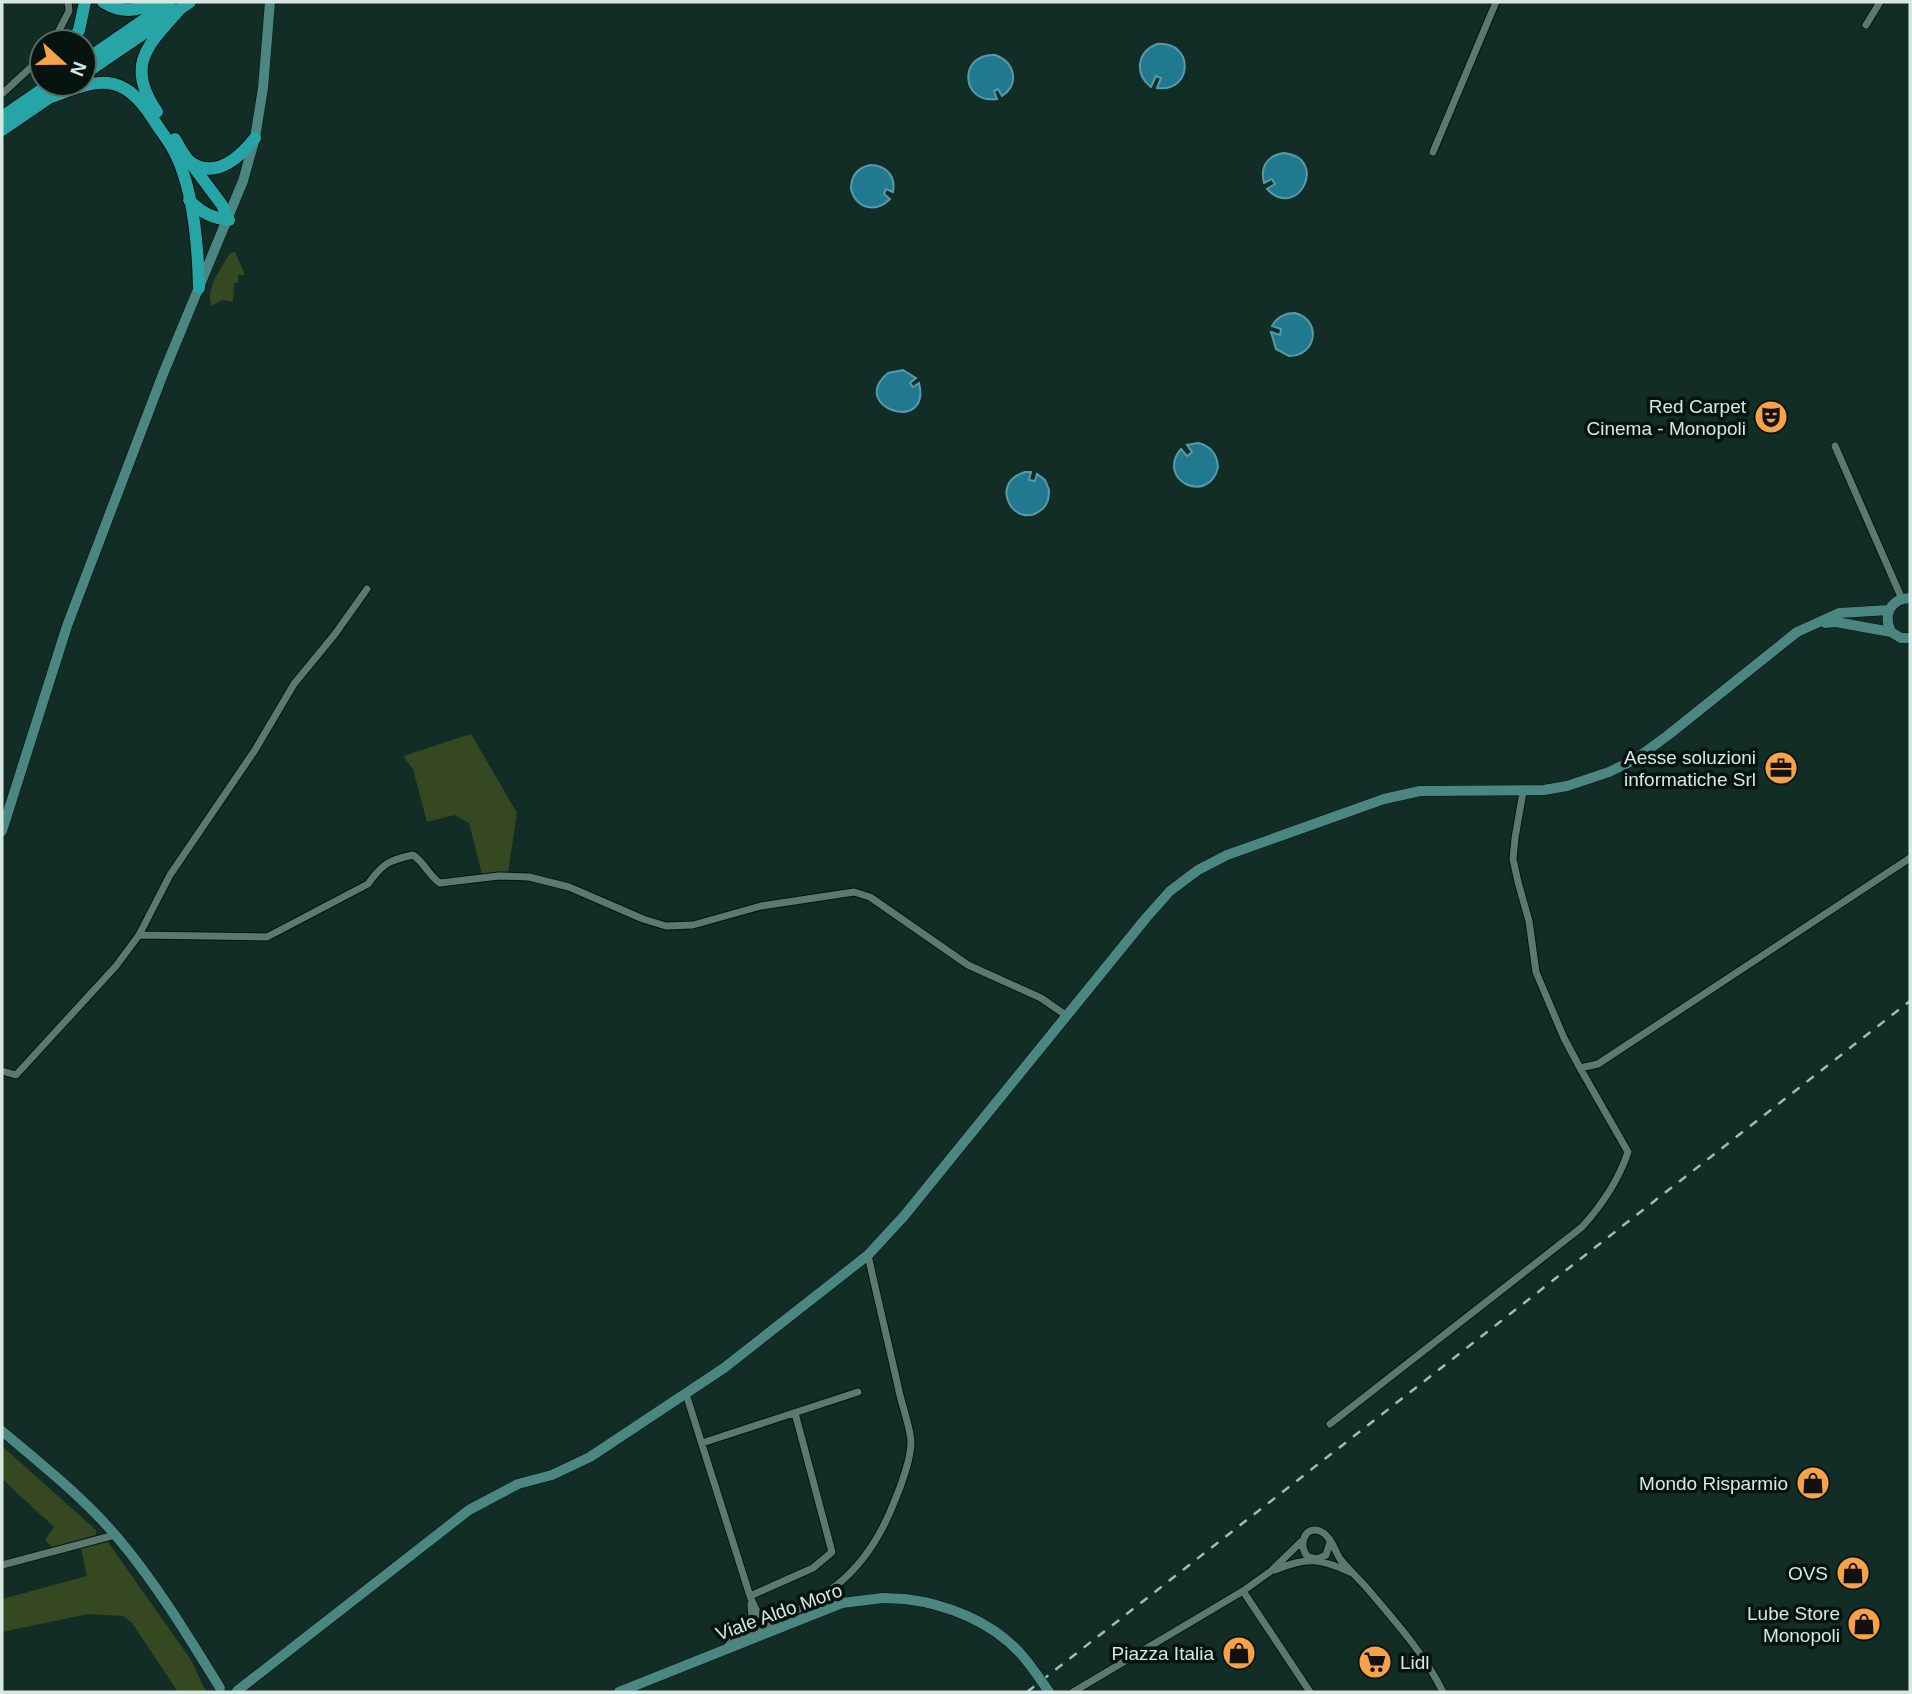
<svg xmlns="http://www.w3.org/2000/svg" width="1912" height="1694" viewBox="0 0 1912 1694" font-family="Helvetica,sans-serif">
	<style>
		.green { fill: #364822 }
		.water { fill: #20798f; stroke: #579aa8; stroke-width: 2 }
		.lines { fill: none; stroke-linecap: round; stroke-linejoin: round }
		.street-casing { stroke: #00150f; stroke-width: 9 }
		.secondary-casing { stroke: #00150f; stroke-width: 11 }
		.highway-casing { stroke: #00150f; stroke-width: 14 }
		.street { stroke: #5c7970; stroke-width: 7 }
		.secondary { stroke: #4c8680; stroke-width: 10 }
		.highway { stroke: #27a4a5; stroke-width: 12 }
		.rail { stroke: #a6b9b4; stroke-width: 2.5; stroke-dasharray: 9 9; stroke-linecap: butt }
		.secondary-bridge-casing { stroke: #00150f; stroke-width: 11; stroke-linecap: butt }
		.secondary-bridge { stroke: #4c8680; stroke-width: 10 }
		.labels { text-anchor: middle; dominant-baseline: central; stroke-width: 7; stroke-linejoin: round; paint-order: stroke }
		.poi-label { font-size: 19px; fill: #d7e7e2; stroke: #07130f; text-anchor: end }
		.street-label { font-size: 19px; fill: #d7e7e2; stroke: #07130f }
	</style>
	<rect width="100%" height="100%" fill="#122d26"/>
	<path class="green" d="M235,252l10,23h-7v8h-4l-1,19 -11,-2 -10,6c-8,-17 10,-38 18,-53z
		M471,734l46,79 -9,59 -26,2 -13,-51 -15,-8 -27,7 -14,-53 -10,-13z
		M2,1446l94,84v5l-44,12 -7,-7 9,-13 -52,-48z
		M108,1542l83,118 15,32h-28l-46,-69 -9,-7 -35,-2 -86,18v-33l85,-23 -6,-28z"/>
	<path class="water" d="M1157,44c38,-3 36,49 0,44l4,-10 -5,-2 -5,11c-17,-13 -14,-35 6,-43z
		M995,55c20,7 25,29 7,41l-4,-7 -4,2 3,8c-37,5 -39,-46 -2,-44z
		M1283,153c47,4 15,69 -16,36l8,-5 -3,-5 -8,4c-4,-16 3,-27 19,-30z
		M870,165c16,0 26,11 23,27l-7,-3 -2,5 6,5c-15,15 -34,9 -39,-10 0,-13 6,-21 19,-24z
		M1295,313c27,7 22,43 -6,43l-13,-7 -5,-17 9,3 1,-6 -9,-3c5,-9 12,-13 23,-13z
		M903,370l13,8 -6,5 3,4 6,-4c13,52 -72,24 -31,-10z
		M1198,443c13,3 19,11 20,24 -9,39 -63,13 -37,-18l6,7 5,-4 -5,-7z
		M1025,472h6l-2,8 6,1 2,-7 8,6 4,10c0,8 -1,15 -8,20 -26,21 -54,-27 -16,-38z"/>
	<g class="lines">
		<defs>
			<path id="street" d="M1866,25l14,-23
				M53,42l16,-31 -1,-9
				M2,94l40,-37
				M1433,152l63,-150
				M1835,446l67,153
				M1523,792l-8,46 -2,21 5,23 11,39 7,51 28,66 16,30 18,-4 312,-206
				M139,935l31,-60 85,-125 39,-66 41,-50 32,-45
				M2,1071l14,4 100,-109 23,-31 128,2 101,-53c14,-20 21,-24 45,-29 12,8 16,21 27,28l59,-7 30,1 40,10 74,32 23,7 27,-1 68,-19 93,-14 16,5 98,68 73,33 26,18
				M686,1394l64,202c5,12 8,23 22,24
				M1330,1424l252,-197c19,-21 37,-48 46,-75l-48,-84
				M702,1443l156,-51
				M1330,1542l-4,13 -8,4 -10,-2c-11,-11 -3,-34 14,-25 9,5 13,19 18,27 8,10 18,19 26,28 28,33 58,66 77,105
				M2,1565l113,-30
				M1275,1570c32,-13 44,-12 75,2
				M1243,1591l67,101
				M750,1596l63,-28 19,-16 -37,-139
				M746,1632l6,-14 -1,-14
				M726,1649l5,-8c80,-37 130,-52 164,-141 6,-14 16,-42 16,-57 0,-14 -9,-37 -12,-52 -10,-45 -21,-90 -31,-136
				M1073,1692l170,-101 28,-20 31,-30"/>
			<path id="secondary" d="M1910,598c-20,1 -27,17 -19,34l10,6h9
				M1825,623l11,-1 55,10
				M2,831l65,-205 96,-252 80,-193 12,-43 8,-50 7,-86
				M2,1431c39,33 81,66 115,106 39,46 71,99 103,151
				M237,1691l232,-181 49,-26 34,-9 38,-18 134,-89 144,-113 36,-39 242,-298 24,-27 28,-21 29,-15 157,-56 36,-8 124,-1 23,-4 42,-14 25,-12 33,-24 130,-104 42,-19 50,-3
				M619,1692l223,-89 41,-5 22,1"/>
			<path id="highway" d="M103,2c17,11 34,10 51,0
				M73,42l6,-12 6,-28
				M84,61l86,-59
				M84,74l106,-72
				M51,97c18,-6 38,-16 57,-14 21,2 35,20 45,36 7,11 15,21 21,32 20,38 24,95 25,137
				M157,112c-32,-47 -10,-66 23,-103
				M2,117l48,-33
				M2,130l54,-37
				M175,139c4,7 10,20 17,24 25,16 48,-6 63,-25
				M190,162l32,43 7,15
				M189,200c13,13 23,18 40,20"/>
		</defs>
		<use href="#street" class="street-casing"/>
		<use href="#secondary" class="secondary-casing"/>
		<use href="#highway" class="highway-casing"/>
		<use href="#street" class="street"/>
		<use href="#secondary" class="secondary"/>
		<use href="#highway" class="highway"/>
		<path class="rail" d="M1027,1692l883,-691"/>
		<defs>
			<path id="secondary-bridge" d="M905,1599c41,5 86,22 115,54 11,12 20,26 29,39"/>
		</defs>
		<use href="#secondary-bridge" class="secondary-bridge-casing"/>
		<use href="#secondary-bridge" class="secondary-bridge"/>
	</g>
	<defs>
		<symbol id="theatre-disc" viewBox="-11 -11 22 22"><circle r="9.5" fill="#f7a149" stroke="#07130f"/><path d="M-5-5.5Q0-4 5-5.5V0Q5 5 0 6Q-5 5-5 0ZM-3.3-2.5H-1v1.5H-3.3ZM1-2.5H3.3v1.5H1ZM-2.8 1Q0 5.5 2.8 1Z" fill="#111"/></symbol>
		<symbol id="office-disc" viewBox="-11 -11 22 22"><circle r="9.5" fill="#f7a149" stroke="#07130f"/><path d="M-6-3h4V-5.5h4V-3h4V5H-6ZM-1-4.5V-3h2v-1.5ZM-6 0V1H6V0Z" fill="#111"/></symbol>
		<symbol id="shop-disc" viewBox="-11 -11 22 22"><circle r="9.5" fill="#f7a149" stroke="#07130f"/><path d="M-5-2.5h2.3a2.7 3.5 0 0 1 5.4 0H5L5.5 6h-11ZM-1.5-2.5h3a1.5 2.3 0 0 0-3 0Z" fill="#111"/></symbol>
		<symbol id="supermarket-disc" viewBox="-11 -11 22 22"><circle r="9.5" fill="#f7a149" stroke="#07130f"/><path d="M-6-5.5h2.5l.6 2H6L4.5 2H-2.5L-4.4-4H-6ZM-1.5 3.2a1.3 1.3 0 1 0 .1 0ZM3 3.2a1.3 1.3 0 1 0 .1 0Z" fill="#111"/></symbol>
	</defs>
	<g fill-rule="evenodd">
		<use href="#theatre-disc" x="1752" y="398" width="38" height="38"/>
		<use href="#office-disc" x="1762" y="749" width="38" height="38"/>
		<use href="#shop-disc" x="1794" y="1464" width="38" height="38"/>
		<use href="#shop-disc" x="1834" y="1554" width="38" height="38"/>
		<use href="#shop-disc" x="1845" y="1605" width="38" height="38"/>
		<use href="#shop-disc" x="1220" y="1634" width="38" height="38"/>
		<use href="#supermarket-disc" x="1356" y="1643" width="38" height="38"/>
	</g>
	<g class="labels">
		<g class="poi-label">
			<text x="1746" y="406">Red Carpet<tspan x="1746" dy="22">Cinema - Monopoli</tspan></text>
			<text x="1756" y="757">Aesse soluzioni<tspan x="1756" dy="22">informatiche Srl</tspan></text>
			<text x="1788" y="1483">Mondo Risparmio</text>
			<text x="1828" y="1573">OVS</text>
			<text x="1840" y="1613">Lube Store<tspan x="1840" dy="22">Monopoli</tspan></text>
			<text x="1214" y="1653">Piazza Italia</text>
			<text x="1400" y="1662" text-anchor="start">Lidl</text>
		</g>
		<g class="street-label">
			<text transform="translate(779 1612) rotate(-20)">Viale Aldo Moro</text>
		</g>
	</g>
	<rect width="1912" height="1694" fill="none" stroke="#d7e7e2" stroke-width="7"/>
	<g transform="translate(63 63) rotate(111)"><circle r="33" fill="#07130f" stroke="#5a6863" stroke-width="2"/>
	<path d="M0-5L12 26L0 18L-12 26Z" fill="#f7a149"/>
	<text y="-10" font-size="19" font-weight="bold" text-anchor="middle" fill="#d7e7e2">N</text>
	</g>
</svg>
